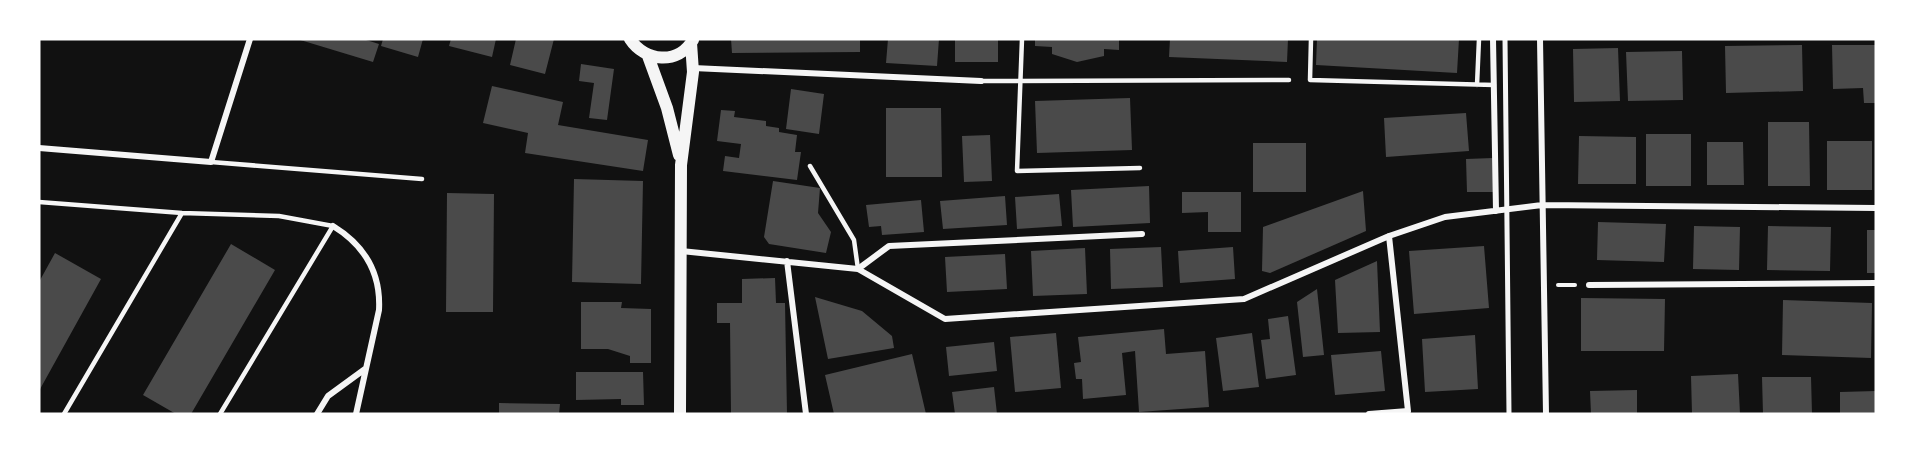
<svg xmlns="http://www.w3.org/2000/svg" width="1915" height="453" viewBox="0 0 1915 453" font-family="Figtree,sans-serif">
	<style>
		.building { fill: #4a4a4a }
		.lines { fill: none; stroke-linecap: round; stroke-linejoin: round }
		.path { stroke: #f5f5f5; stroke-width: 4 }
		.service { stroke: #f5f5f5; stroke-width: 4.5 }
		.pedestrian { stroke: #f5f5f5; stroke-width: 5 }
		.minor { stroke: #f5f5f5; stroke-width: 6 }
		.secondary { stroke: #f5f5f5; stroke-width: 12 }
	</style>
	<rect width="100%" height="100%" fill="#111"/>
	<path class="building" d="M297,39h66l16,5 -6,18z
		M383,39h40l-5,18 -37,-11z
		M451,39h45l-4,18 -43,-11z
		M516,39h38l-9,35 -35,-9z
		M731,39h129v13l-128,1z
		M888,39h51l-2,27 -51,-3z
		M955,39h43v23h-43z
		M1035,39h84v11l-15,-1v7l-27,6 -25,-8v-7l-17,-1z
		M1170,39h118l-1,23 -118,-5z
		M1317,39h142l-2,34 -141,-8z
		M1802,45l1,46 -77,2 -1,-47z
		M1832,45h43l1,58h-12l-1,-15 -30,1z
		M1618,48l2,53 -46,1 -1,-53z
		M1682,51l1,49 -55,1 -2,-49z
		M581,64l33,5 -7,51 -18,-2 5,-35 -15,-2z
		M492,86l71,16 -5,23 90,15 -5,31 -118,-18 3,-20 -45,-10z
		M791,89l33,5 -5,40 -33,-5z
		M1130,98l2,52 -95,3 -2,-52z
		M886,108h55l1,69h-56z
		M721,110l14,1 -1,6 32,4v5l13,2v4l18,3 -2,17h6l-4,28 -74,-9 2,-15 14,2 2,-14 -24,-3z
		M1466,113l3,38 -83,6 -2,-39z
		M1768,122h41l1,64h-42z
		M1646,134h45v52h-45z
		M990,135l2,46 -28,1 -2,-46z
		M1579,136l57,1v47h-58z
		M1827,141h45v49h-45z
		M1707,142h36l1,43h-37z
		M1253,143h53v49h-53z
		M1493,158l1,34h-27l-1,-33z
		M574,179l69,2 -2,103 -69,-2z
		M773,181l47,7 -2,25 13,19 -5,21 -57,-9 -5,-7z
		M1149,186l1,37 -77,4 -2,-37z
		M1363,191l3,40 -96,42 -8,-2 1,-44z
		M1182,192h59v40h-33v-20l-26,1z
		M447,193l47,1 -1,118h-47z
		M1059,194l3,32 -45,3 -2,-32z
		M1005,196l2,29 -64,4 -3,-28z
		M921,200l3,32 -42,3 -1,-9 -12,1 -3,-22z
		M1598,222l68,2 -2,38 -67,-2z
		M1694,226l46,1 -1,43 -46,-1z
		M1768,226l63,1 -1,44 -63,-1z
		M1867,230h9v43h-9z
		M231,244l44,26 -84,144h-15l-33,-19z
		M1484,246l5,62 -75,6 -5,-63z
		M1161,247l2,40 -52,2 -1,-40z
		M1233,247l2,32 -55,4 -2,-32z
		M1085,248l2,46 -54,2 -2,-45z
		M55,253l46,26 -62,112v-109z
		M1005,254l2,35 -60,3 -2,-35z
		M1377,261l3,71 -42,1 -3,-53z
		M775,278l1,25h9l2,111h-56l-1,-91h-13v-20h25v-24z
		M1317,289l7,66 -21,2 -6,-55z
		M815,297l47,14 30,25 2,12 -66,11z
		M1581,298l84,1 -1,52h-83z
		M1783,300l89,3 -1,55 -89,-3z
		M581,302h41l-1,6 30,1v54h-21v-7l-22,-7h-27z
		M1288,316l8,59 -30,4 -5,-39 9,-1 -2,-20z
		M1164,329l2,25 39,-3 4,56 -70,5 -4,-61 -13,2 4,42 -43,4 -1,-20h-6l-2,-16 7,-1 -3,-25z
		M1056,333l5,55 -46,4 -5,-55z
		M1252,333l7,54 -36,4 -7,-53z
		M1475,335l3,54 -53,3 -3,-53z
		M994,342l3,29 -48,5 -3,-29z
		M1381,351l4,40 -50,4 -4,-40z
		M912,354l14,60h-92l-9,-39z
		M576,372h67l1,33h-23v-6l-45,1z
		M1738,374l2,40h-48l-1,-38z
		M1762,377h49l1,37h-49z
		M994,387l3,27h-42l-3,-22z
		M1637,390v24h-46l-1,-23z
		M1876,391v23h-36v-22z
		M499,403l61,1 -1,10h-60z"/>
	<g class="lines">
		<path class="path" d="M1558,285h17"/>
		<path class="service" d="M1022,39l-5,132 123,-3
			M1311,39l-1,41 184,5
			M981,81l308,-1
			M1477,85l2,-46
			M211,162l211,17
			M810,166l44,74 4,29
			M39,202l143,11 97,3 54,10 -113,188
			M64,414l118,-201"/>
		<path class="pedestrian" d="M1505,39l4,375"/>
		<path class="minor" d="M1493,39l3,172
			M1540,39l6,375
			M693,68l288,13
			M39,148l172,14 39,-123
			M333,226c31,19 48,47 46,84l-23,104
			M681,251l177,18 87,50 299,-20 145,-63 56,-19 97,-12 334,3
			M787,261l19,153
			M858,269l31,-23 253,-12
			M1589,285l287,-2
			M317,414l11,-18 37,-27
			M1369,414l39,-3 -19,-175"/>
		<path class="secondary" d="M630,39c15,23 48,26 63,1
			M648,56l19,52 12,47
			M680,414l1,-249 12,-93 -2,-29"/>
	</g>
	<rect width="1915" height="453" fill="none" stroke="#ffffff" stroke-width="81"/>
</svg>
